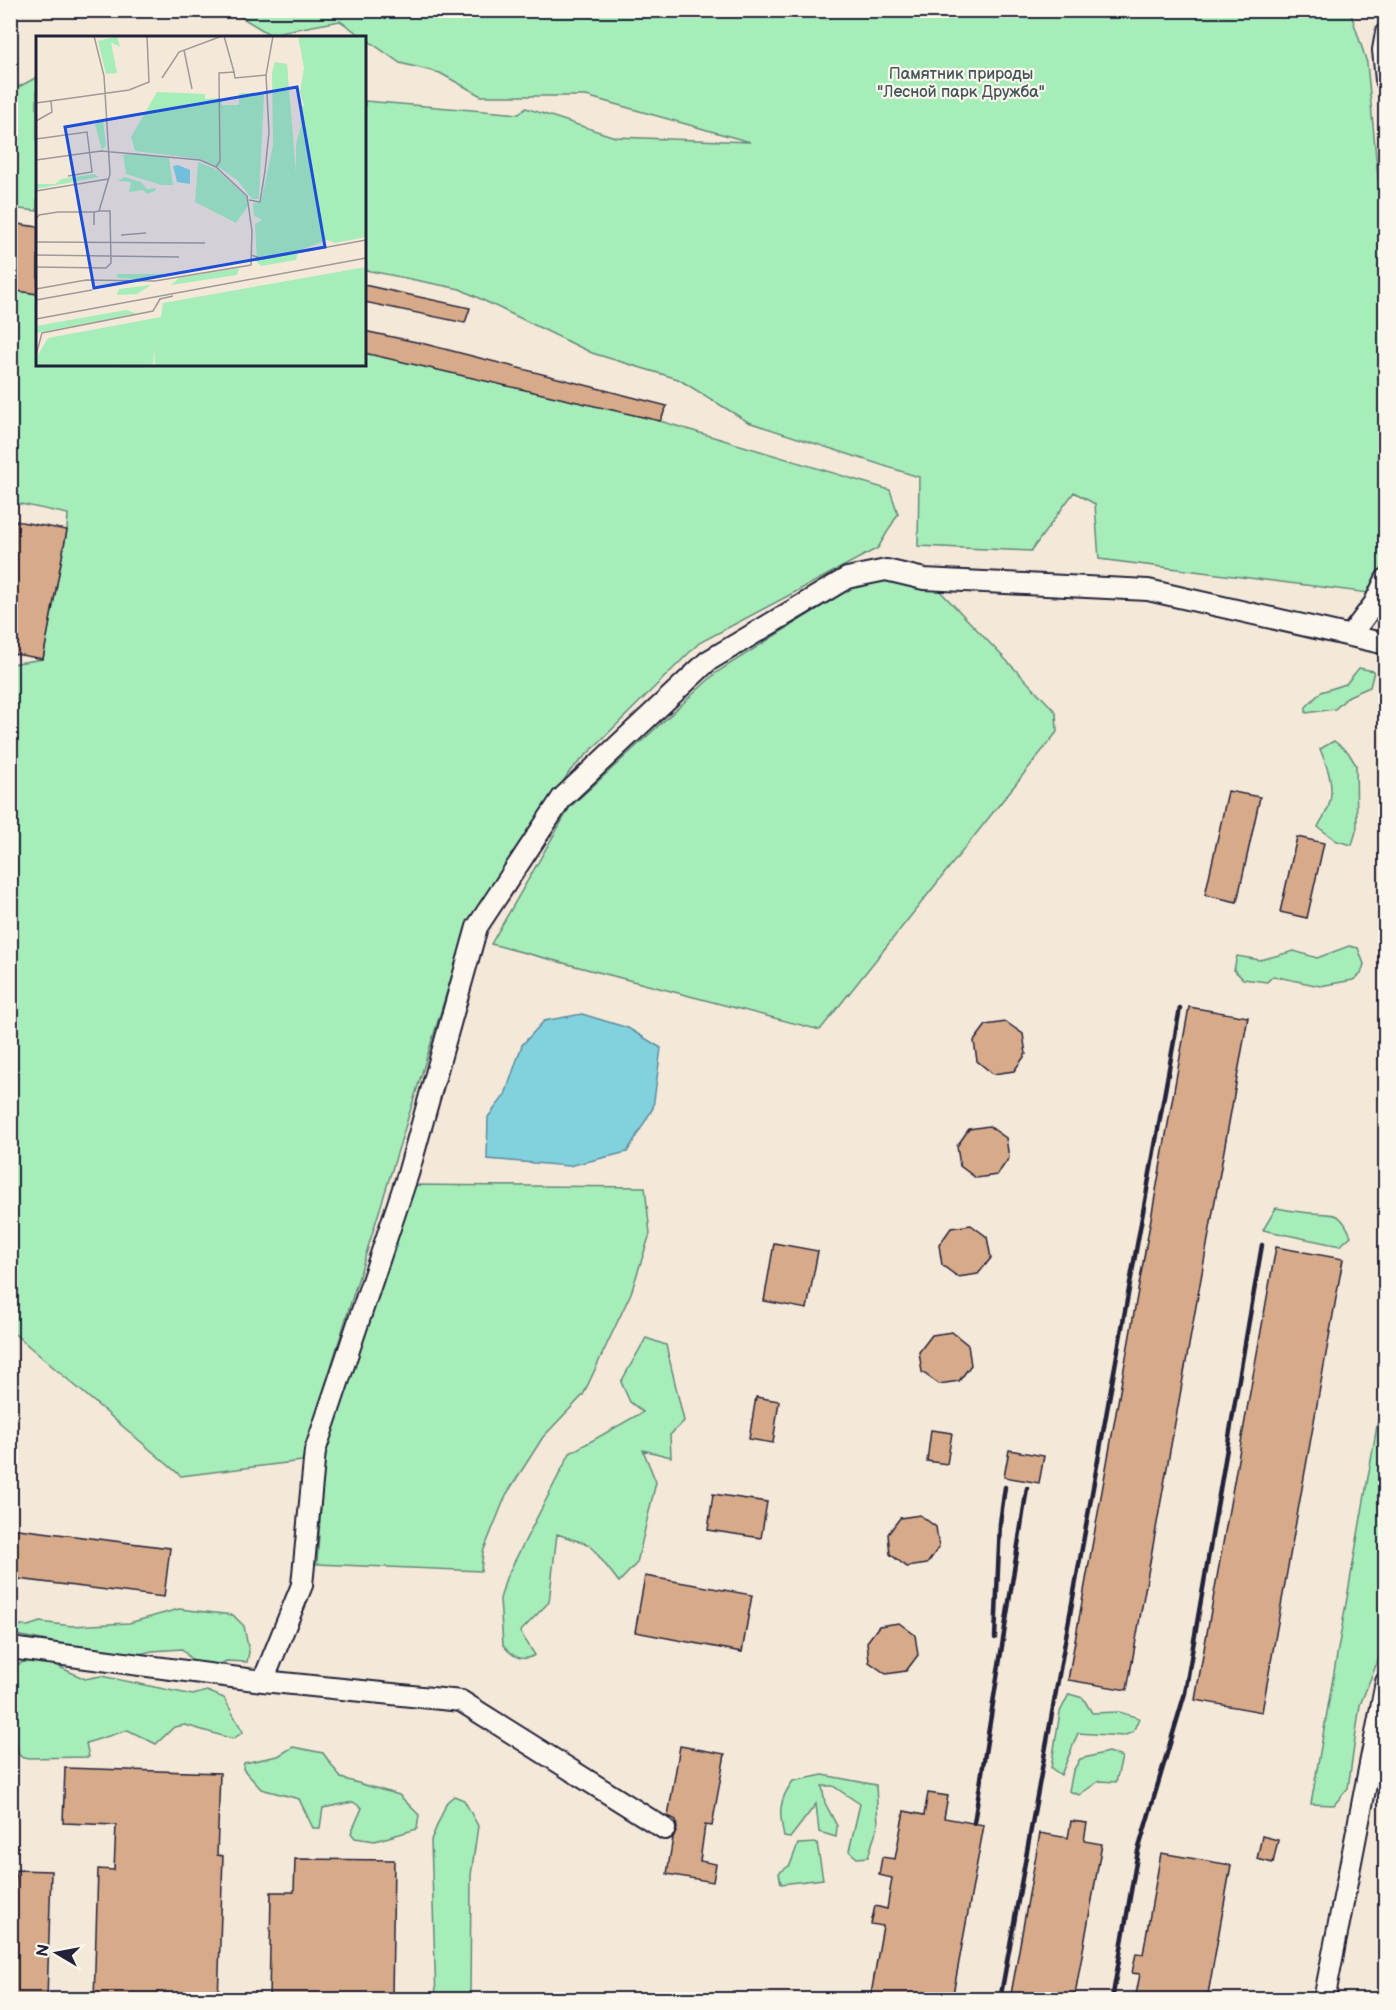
<svg xmlns="http://www.w3.org/2000/svg" width="1396" height="2010" viewBox="0 0 1396 2010" font-family="'Balsamiq Sans',sans-serif">
	<style>
		.green { fill: #a6edba; stroke: #64887a; stroke-width: 1.5 }
		.water { fill: #82d2de; stroke: #5c8c9d; stroke-width: 1.5 }
		.building { fill: #d7aa89; stroke: #22223b; stroke-width: 1.5 }
		.lines { fill: none; stroke-linecap: round; stroke-linejoin: round }
		.minor-casing { stroke: #22223b; stroke-width: 24 }
		.minor { stroke: #fbf7ec; stroke-width: 20 }
		.rail { stroke: #22223b; stroke-width: 4.5 }
		.labels { text-anchor: middle; dominant-baseline: central; stroke-width: 4.5; stroke-linejoin: round; paint-order: stroke }
		.park-label { font-size: 16px; fill: #43555b; stroke: #fbf7ec }
		.inset-road { fill: none; stroke: #a09999; stroke-width: 1.5 }
		.view { fill: #1d4ed8; fill-opacity: 0.15; stroke: #1d4ed8; stroke-width: 3 }
		.inset-edge { fill: none; stroke: #22223b; stroke-width: 3 }
	</style>
	<rect width="100%" height="100%" fill="#f4e8d8"/>
	<filter id="ink" filterUnits="userSpaceOnUse"><feTurbulence type="fractalNoise" baseFrequency=".0167" numOctaves="2"/><feDisplacementMap in="SourceGraphic" scale="12" xChannelSelector="R" yChannelSelector="G"/><feConvolveMatrix kernelMatrix="1 2 1 2 8 2 1 2 1" color-interpolation-filters="sRGB"/></filter>
	<g filter="url(#ink)">
		<path class="green" d="M203,11h1147l17,52 17,177 1,1v354l-286,-36 -4,-55 -21,-12 -43,59 -113,-5 1,-69 -171,-55 -70,-43 -86,-26 -132,-64 -95,-19v-169l154,13 7,-6 89,29 135,5 -164,-46h-105l-41,-23 -40,-10 -60,-42 -71,13 -36,-22z
			M37,77v134l-26,-3v-117z
			M10,290l27,4 1,70h326l1,-11 295,68 230,69 8,24 -20,34 -179,95 -129,128 -103,156 -165,534 -121,15 -170,-145v-667l32,-5 24,-129 1,-16 -57,-12z
			M889,580l47,7 120,125 1,20 -237,298 -329,-86 79,-137 147,-135 137,-86z
			M1359,668l15,3 -4,16 -21,9 -14,13 -29,4v-6l15,-15 25,-8z
			M1334,741l14,11 8,13 1,63 -5,17 -15,-4 -19,-14c3,-7 9,-14 11,-22 6,-19 -2,-39 -9,-56z
			M1349,946l9,2 6,16 -3,10 -8,6 -33,6 -47,-10 -6,6 -24,-3 -9,-9 3,-14 23,4 34,-9 23,7z
			M408,1185l237,2 5,47 -19,59 -48,102 -40,42 -37,58 -23,57 -2,19 -164,-7 8,-121z
			M1276,1208c11,2 22,4 34,5 25,2 30,-3 41,23l-11,10 -77,-16z
			M646,1338l20,7 18,76 -14,14 1,22 -28,-7 13,32 -19,81 -18,19 -29,-37 -33,-11 -8,68 -29,30 15,23c-13,8 -23,1 -32,-10l-3,-46 6,-21 64,-125 73,-41 -13,-10 -9,-20z
			M1385,1380l1,242 -6,33 -20,50 -12,83 -14,17 -23,-1z
			M179,1609l54,6 11,11 5,26 -2,10 -21,-1 -12,7 -19,-4 -13,-15 -30,2 -24,6 -117,-23 -1,-9 18,1 12,-4 32,4 57,-3z
			M26,1661l23,1 36,17 16,-3 92,19 14,-4 17,7 19,34 -10,7 -48,-14 -11,2 -18,17 -28,-14 -42,13 3,14 -66,1 -4,-3 -8,-31 -1,-56z
			M1069,1694l14,4 9,15 27,-1 20,6 -6,14 -10,4 -45,-3 -17,42 -10,-7 9,-56z
			M293,1747l30,6 18,25 58,17 20,20 -2,14 -42,12 -20,-3 -4,-5 11,-25 -9,-6 -30,6 -3,20h-7l-14,-29 -38,-10 -18,-20 1,-6 34,-7z
			M1108,1752l14,5 -6,25 -17,-1 -20,14 -10,-4 4,-20 7,-12z
			M823,1775l53,10 2,40 -10,32 -11,1 -8,-7 11,-47 -27,-18h-11l3,17 12,23 -1,11 -17,-5 -3,-28 -26,34 -6,-1c-5,-24 -6,-36 9,-56z
			M454,1796l10,4 14,26 -7,49 -1,124h-34l-5,-159 16,-38z
			M817,1843l6,36 -42,5 -2,-11 11,-8 8,-21z"/>
		<path class="water" d="M582,1014l46,14 33,20 -8,60 -26,44 -58,14 -82,-7 1,-42 17,-22 17,-50 22,-24z"/>
		<path class="building" d="M10,223l28,4v67l-28,-4z
			M364,285l106,23 -5,15 -101,-21z
			M364,331l57,12 246,63 -7,15 -296,-68z
			M10,520l57,10 -24,129 -33,-6v-24l5,-23h-5z
			M1228,791l32,6 -23,105 -32,-7z
			M1297,837l27,6 -17,75 -27,-6z
			M1189,1007l59,10 -121,673 -59,-10z
			M1006,1022l17,12 3,20 -12,17 -21,3 -16,-13 -3,-20 12,-16z
			M989,1126l17,12 3,20 -12,17 -21,3 -16,-12 -3,-20 12,-17z
			M971,1225l16,12 4,21 -13,16 -20,3 -16,-12 -3,-20 12,-17z
			M774,1243l44,8 -11,58 -43,-8z
			M1276,1247l67,12 -81,453 -67,-12z
			M952,1332l16,13 3,20 -12,16 -20,3 -17,-12 -3,-20 13,-17z
			M756,1397l23,4 -6,42 -24,-4z
			M931,1430l21,3 -5,31 -20,-3z
			M1009,1450l35,6 -5,27 -35,-6z
			M713,1494l54,8 -6,36 -53,-8z
			M920,1515l16,12 3,20 -12,17 -20,3 -17,-13 -2,-20 12,-16z
			M10,1528l160,20 -6,49 -154,-19z
			M645,1576l107,19 -10,57 -107,-20z
			M899,1623l16,12 3,20 -12,16 -20,3 -17,-12 -2,-20 12,-16z
			M680,1746l45,8 -13,72 -7,-1 -5,36 16,3 -3,18 -46,-8 6,-36 4,-9 -1,-9 -8,-4z
			M65,1768l155,5 -3,82 6,1 -5,144h-124l4,-131 16,1 2,-45 -53,-2z
			M928,1793l20,3 -4,22 40,7 -32,175h-82l13,-74 -12,-2 4,-18 12,3 5,-31 -13,-3 3,-18 13,2 9,-48 20,4z
			M1071,1821l16,2 -3,18 18,3 -28,156h-64l30,-167 28,5z
			M1262,1836l16,4 -5,23 -16,-4z
			M1161,1853l70,12 -24,135h-72l5,-26 -8,-1 4,-20 7,1z
			M295,1859l99,1 -2,140h-123l2,-108h23z
			M16,1870l35,1 -4,129h-35z"/>
		<g class="lines">
			<defs>
				<path id="minor" d="M1386,33l-3,17 3,30
					M1350,636l24,-32 12,-25
					M10,1648l253,33 198,20 204,128
					M263,1681l39,-96 13,-134 93,-277 69,-247 85,-129 146,-137 139,-83 39,-8 38,9 224,11 238,54
					M1324,2000l62,-318"/>
			</defs>
			<use href="#minor" class="minor-casing"/>
			<use href="#minor" class="minor"/>
			<path class="rail" d="M995,1638l5,-115 5,-36
				M974,1823l53,-335
				M1000,2000l180,-992
				M1112,2000l26,-149 47,-158 77,-448"/>
		</g>
	</g>
	<g class="labels">
		<g class="park-label">
			<text x="961" y="74">Памятник природы<tspan x="961" dy="18">"Лесной парк Дружба"</tspan></text>
		</g>
	</g>
	<g transform="translate(36 36)">
		<rect width="330" height="330" fill="#f4e8d8"/>
		<path d="M81,0l3,11 -9,-5 6,31 -11,1 -8,-33zM262,0h68v201l-31,6 -8,-3 -29,11 -2,9 -35,6 -4,-4 -2,-38 7,-4 -8,-4 -1,-13 8,-1 12,-57 -1,-72 3,-11 12,2 9,109v-29l5,-18 -2,-20h5l-4,-14 4,-24zM121,56l48,2v5l15,-1 2,7h17v-12h25l-5,106h-7l-15,-19 -17,-12 -20,-9 -65,-8 -4,-14zM67,85l3,24 -4,5 -7,-26zM101,117l32,5 4,27h-12l-35,-11 -3,-19zM162,126l18,7 31,28 1,9 -12,17 -41,-21zM58,138l5,3 -63,12v-5h19l6,-5zM89,141l16,5 6,7 9,-1 -1,3 -8,3 -4,-4 -14,2 2,-10 -14,-1zM330,231v99h-211l-1,-18 -1,18h-117v-8l12,-20 113,-21 2,-14zM203,232l-2,7 -66,10 8,-7zM80,238h60v1l-42,4 -16,-1zM115,249l-14,9 -20,1 2,-6zM90,274l12,4 -102,19v-7z" fill="#a6edba"/>
		<path d="M142,129l12,5v14l-13,-2 -4,-16z" fill="#82d2de"/>
		<path class="inset-road" d="M188,0l10,36M148,14l8,39M126,42l17,-26 43,-16M0,67l93,-13 20,-8 -2,-46M0,85l16,-9 -1,-11M0,103l51,-7 5,40 -24,4M0,124l65,-9 99,9 16,7 31,29 5,35 -1,34 -96,16 -69,-1 -50,9M180,131l4,-6 -1,-88 15,-1 1,6 31,-3M0,155l72,-12M213,164l11,2 5,-31 4,-39 -3,-57 7,-39M0,183l3,-4 19,-3h36M58,189v-13l5,-1M85,199l25,-2M0,206l169,1M0,219l143,2M215,219l12,4 103,-19M0,231l70,1 5,-5 -1,-52h-11l11,-37 -6,-98 -10,-40M0,264l56,-10M0,283l330,-61M0,319l6,-22 111,-22 7,-12 13,-3"/>
		<path class="view" d="M261,51l28,160 -231,41 -29,-161z"/>
		<rect width="330" height="330" class="inset-edge"/>
	</g>
	<rect width="1396" height="2010" fill="none" stroke="#fbf7ec" stroke-width="36"/>
	<rect x="18" y="18" width="1360" height="1974" fill="none" stroke="#22223b" stroke-width="2" filter="url(#ink)"/>
	<g transform="translate(57 1953) rotate(280)" stroke="#fbf7ec" stroke-width="4.5" paint-order="stroke">
	<path d="M0-4.5L10 22L0 15L-10 22Z" fill="#22223b"/>
	<text y="-9" font-size="16" font-weight="bold" text-anchor="middle" fill="#22223b">N</text>
	</g>
</svg>
